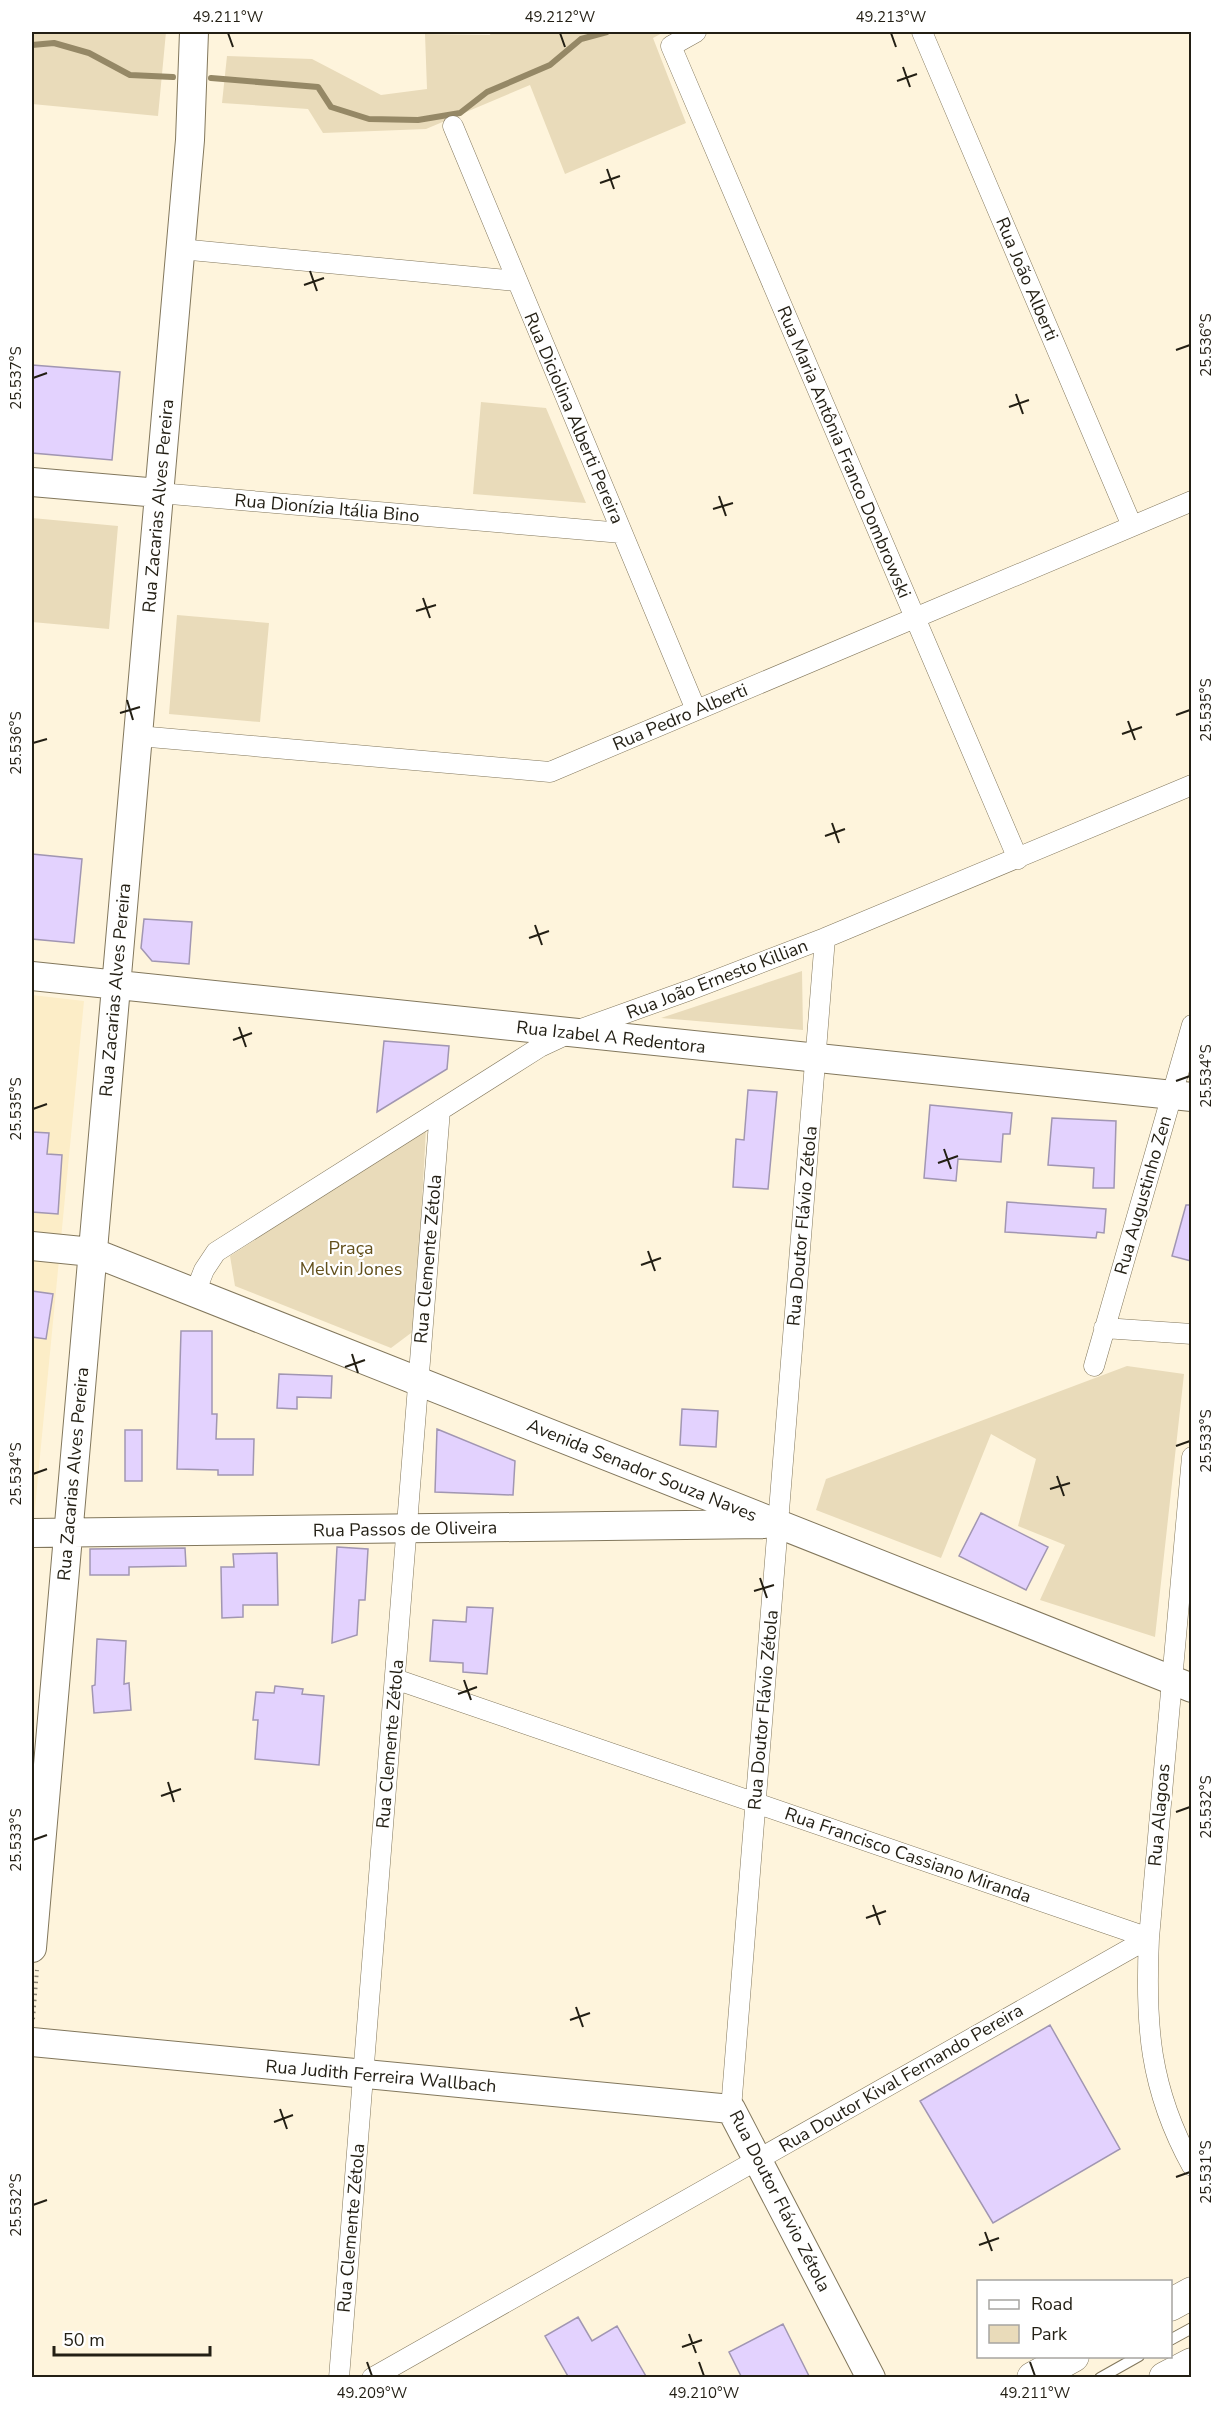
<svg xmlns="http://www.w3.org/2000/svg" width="1223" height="2409" viewBox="0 0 1223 2409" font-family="'Nunito Sans',sans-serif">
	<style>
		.built { fill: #fcedc7 }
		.green { fill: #e9dbba }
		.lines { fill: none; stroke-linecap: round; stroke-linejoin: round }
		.stream { stroke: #958866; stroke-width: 6 }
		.building { fill: #e3d2fe; stroke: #a196b2; stroke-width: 1.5 }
		.lane-casing { stroke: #82775c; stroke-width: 12 }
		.street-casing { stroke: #82775c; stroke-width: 21 }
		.secondary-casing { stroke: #82775c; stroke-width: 30 }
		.primary-casing { stroke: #82775c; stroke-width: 33 }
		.path { stroke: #8d8675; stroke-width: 4; stroke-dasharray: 1.5 4.5; stroke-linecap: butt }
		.lane { stroke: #fff; stroke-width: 10 }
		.street { stroke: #fff; stroke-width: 20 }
		.secondary { stroke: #fff; stroke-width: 28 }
		.primary { stroke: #fff; stroke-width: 32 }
		.ticks { fill: none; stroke: #231f14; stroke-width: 2 }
		.labels { text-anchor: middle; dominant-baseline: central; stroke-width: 4.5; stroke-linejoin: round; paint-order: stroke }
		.street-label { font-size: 18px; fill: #231f14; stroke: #fff }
		.park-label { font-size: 18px; fill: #624f1b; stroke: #fff }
		.neatline { fill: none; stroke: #231f14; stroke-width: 2 }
		.ticks-label { font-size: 15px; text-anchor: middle; fill: #231f14 }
	</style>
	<rect width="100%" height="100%" fill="#fef4dc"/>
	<path class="built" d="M32,995l52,6 -52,538z"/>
	<path class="green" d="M32,32h134l-8,84 -126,-12z
		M491,32h173l-11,6 33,85 -121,51 -35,-89 -104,44 -103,4 -15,-24 -86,-6 5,-47 85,3 69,36 46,-6 -2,-55 65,1z
		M481,402l65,6 40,95 -113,-9z
		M32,518l86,8 -9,103 -77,-7z
		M177,615l92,8 -9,99 -91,-8z
		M802,971l1,59 -142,-12z
		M426,1129l-11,201 -24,18 -156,-62 -5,-30z
		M1127,1366l57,8 -29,263 -115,-37 25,-55 -47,-19 18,-67 -45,-25 -50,124 -125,-48 10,-31z"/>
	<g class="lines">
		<path class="stream" d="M32,45l22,-2 35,10 41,22 43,2
			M211,78l107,9 13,20 38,12 49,1 42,-7 27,-21 63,-27 31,-26 26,-7"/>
	</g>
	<path class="building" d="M32,365l88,7 -8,88 -80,-7z
		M32,854l50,5 -8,84 -42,-4z
		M144,919l48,3 -3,42 -37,-3 -11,-13z
		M384,1041l65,5 -2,23 -70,43z
		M748,1090l29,2 -9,97 -35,-2 3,-48 8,1z
		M930,1105l82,8 -2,21h-7l-2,28 -43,-3 -2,22 -32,-3z
		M1052,1118l64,3 -2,67h-21l1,-20 -46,-3z
		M32,1132l17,1 -2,21 15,1 -4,59 -26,-2z
		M1007,1202l99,7 -2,24 -7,-1 -1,6 -91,-6z
		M1186,1205h5v56l-19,-5z
		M32,1291l21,3 -7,45 -14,-2z
		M181,1331h31v83h5l-1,25h38l-1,36h-35v-5l-41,-1z
		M279,1374l53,2 -1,22 -34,-1v12l-20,-1z
		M682,1409l36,2 -2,36 -36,-2z
		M437,1429l78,32 -2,34 -78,-3z
		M125,1430h17v51h-17z
		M981,1513l67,34 -22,43 -67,-34z
		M337,1547l31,2 -3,51h-6l-2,35 -25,8z
		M185,1548l1,18 -57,1v8h-39v-26z
		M277,1553l1,52h-35v12l-21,1 -1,-51h13l-1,-13z
		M467,1607l26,1 -6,66 -24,-2v-9l-33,-2 3,-41 33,2z
		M97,1639l29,2 -2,43 5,-1 2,27 -37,3 -2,-27 3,-1z
		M275,1686l28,3 -1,5 22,2 -5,69 -64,-6 3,-39h-5l3,-28 18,1z
		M1050,2025l70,124 -127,74 -73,-122z
		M578,2317l14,24 25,-15 30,52h-78l-24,-42z
		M783,2324l27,54h-68l-13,-26z"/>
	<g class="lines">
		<defs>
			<path id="lane" d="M1170,2340l22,-12
				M1100,2378l39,-22"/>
			<path id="street" d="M696,32l-25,14 347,813
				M922,32l210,494
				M453,126l243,584
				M180,249l337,32
				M159,493l463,40
				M138,736l412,36 642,-271
				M195,1293l9,-23 12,-18 324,-205 30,-14 120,-43 135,-52 367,-153
				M1104,1328l88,6
				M1094,1366l98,-341
				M1192,1457l-43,481c-4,86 0,150 43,228
				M395,1679l754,259
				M731,2109l94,-1171
				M339,2378l101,-1268
				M372,2378l777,-440"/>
			<path id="secondary" d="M32,482l127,11
				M32,976l1160,121
				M32,1246l60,6 1100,436
				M32,1533l732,-9
				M32,1948l158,-1808 4,-108
				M32,2042l699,67 140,269"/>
			<path id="primary" d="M1170,2305l22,-12
				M1033,2378l40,-22
				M1165,2378l27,-14"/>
		</defs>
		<use href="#lane" class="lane-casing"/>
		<use href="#street" class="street-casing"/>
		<use href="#secondary" class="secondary-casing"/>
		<use href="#primary" class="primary-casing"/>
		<path class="path" d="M33,2019l4,-49"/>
		<use href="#lane" class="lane"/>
		<use href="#street" class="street"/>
		<use href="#secondary" class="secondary"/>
		<use href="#primary" class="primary"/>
	</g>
	<path class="ticks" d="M228,33l5,14M560,33l5,14M891,33l5,14M903,67l7,20M897,81l20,-7M607,169l7,20M600,183l20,-7M310,271l7,20M304,285l20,-7M1176,350l14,-5M33,378l14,-5M1016,394l7,20M1009,407l20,-7M719,496l7,20M713,509l20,-6M423,598l7,20M416,611l20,-6M127,700l6,20M120,713l20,-6M1176,715l14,-5M1128,721l7,19M1122,734l20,-7M33,743l14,-4M832,823l7,20M825,836l20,-7M535,925l7,20M529,938l20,-7M239,1027l7,20M233,1040l19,-7M1176,1081l14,-5M33,1109l14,-5M944,1149l7,20M938,1163l20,-7M648,1251l7,20M641,1265l20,-7M352,1354l6,19M345,1367l20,-7M1176,1446l14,-5M33,1474l14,-5M1057,1476l7,20M1050,1489l20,-6M760,1578l7,20M754,1591l20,-6M464,1680l7,20M458,1694l19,-7M168,1782l6,20M161,1796l20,-7M1176,1812l14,-5M33,1840l14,-5M873,1905l7,20M866,1918l20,-7M576,2007l7,20M570,2020l20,-7M280,2109l7,20M274,2122l19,-7M1176,2177l14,-5M33,2205l14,-5M985,2232l7,19M979,2245l20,-7M689,2334l7,19M682,2347l20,-7M367,2362l5,14M699,2362l5,14M1030,2362l5,14"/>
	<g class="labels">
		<g class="street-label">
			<text transform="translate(1027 279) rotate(67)">Rua João Alberti</text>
			<text transform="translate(574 418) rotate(67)">Rua Diciolina Alberti Pereira</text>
			<text transform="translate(844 452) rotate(67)">Rua Maria Antônia Franco Dombrowski</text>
			<text transform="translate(158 506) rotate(-85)">Rua Zacarias Alves Pereira</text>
			<text transform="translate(327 508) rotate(5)">Rua Dionízia Itália Bino</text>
			<text transform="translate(680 717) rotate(-23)">Rua Pedro Alberti</text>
			<text transform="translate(717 979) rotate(-21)">Rua João Ernesto Killian</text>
			<text transform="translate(115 990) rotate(-85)">Rua Zacarias Alves Pereira</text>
			<text transform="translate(611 1037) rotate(6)">Rua Izabel A Redentora</text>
			<text transform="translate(1143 1195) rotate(-74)">Rua Augustinho Zen</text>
			<text transform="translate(802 1226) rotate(-85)">Rua Doutor Flávio Zétola</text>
			<text transform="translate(428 1259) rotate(-85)">Rua Clemente Zétola</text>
			<text transform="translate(642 1470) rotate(22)">Avenida Senador Souza Naves</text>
			<text transform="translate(73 1474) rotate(-85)">Rua Zacarias Alves Pereira</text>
			<text transform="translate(405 1529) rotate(-1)">Rua Passos de Oliveira</text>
			<text transform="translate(763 1710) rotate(-85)">Rua Doutor Flávio Zétola</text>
			<text transform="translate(390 1744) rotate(-85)">Rua Clemente Zétola</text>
			<text transform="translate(1159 1815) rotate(-85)">Rua Alagoas</text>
			<text transform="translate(908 1855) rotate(19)">Rua Francisco Cassiano Miranda</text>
			<text transform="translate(381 2076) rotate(5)">Rua Judith Ferreira Wallbach</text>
			<text transform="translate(901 2078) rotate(-30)">Rua Doutor Kival Fernando Pereira</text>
			<text transform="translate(780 2201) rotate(63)">Rua Doutor Flávio Zétola</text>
			<text transform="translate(351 2228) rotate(-85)">Rua Clemente Zétola</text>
		</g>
		<g class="park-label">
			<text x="351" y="1248">Praça<tspan x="351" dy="21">Melvin Jones</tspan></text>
		</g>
	</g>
	<rect width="1223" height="2409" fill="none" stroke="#ffffff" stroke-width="66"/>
	<rect x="977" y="2280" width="195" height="78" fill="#ffffff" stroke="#a7a5a1" stroke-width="1.5"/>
	<rect x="989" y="2300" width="30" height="9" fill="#ffffff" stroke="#a7a5a1" stroke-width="1.5"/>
	<text x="1031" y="2310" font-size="18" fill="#231f14">Road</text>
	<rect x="989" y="2325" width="30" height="18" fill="#e9dbba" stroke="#a7a5a1" stroke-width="1.5"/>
	<text x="1031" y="2340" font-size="18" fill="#231f14">Park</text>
	<path d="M54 2346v9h156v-9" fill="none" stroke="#231f14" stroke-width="3"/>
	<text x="63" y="2346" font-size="18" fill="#231f14" stroke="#ffffff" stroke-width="4.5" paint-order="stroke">50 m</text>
	<rect x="33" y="33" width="1157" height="2343" class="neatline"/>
	<g class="ticks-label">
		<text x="228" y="22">49.211°W</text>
		<text x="560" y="22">49.212°W</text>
		<text x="891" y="22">49.213°W</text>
		<text transform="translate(1206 345) rotate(-90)" y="5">25.536°S</text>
		<text transform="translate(16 378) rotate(-90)" y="5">25.537°S</text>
		<text transform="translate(1206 710) rotate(-90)" y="5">25.535°S</text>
		<text transform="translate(16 743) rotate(-90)" y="5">25.536°S</text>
		<text transform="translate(1206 1076) rotate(-90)" y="5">25.534°S</text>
		<text transform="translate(16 1109) rotate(-90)" y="5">25.535°S</text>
		<text transform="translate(1206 1441) rotate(-90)" y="5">25.533°S</text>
		<text transform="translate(16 1474) rotate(-90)" y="5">25.534°S</text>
		<text transform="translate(1206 1807) rotate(-90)" y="5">25.532°S</text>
		<text transform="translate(16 1840) rotate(-90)" y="5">25.533°S</text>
		<text transform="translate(1206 2172) rotate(-90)" y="5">25.531°S</text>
		<text transform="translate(16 2205) rotate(-90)" y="5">25.532°S</text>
		<text x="372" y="2398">49.209°W</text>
		<text x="704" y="2398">49.210°W</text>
		<text x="1035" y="2398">49.211°W</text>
	</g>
</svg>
